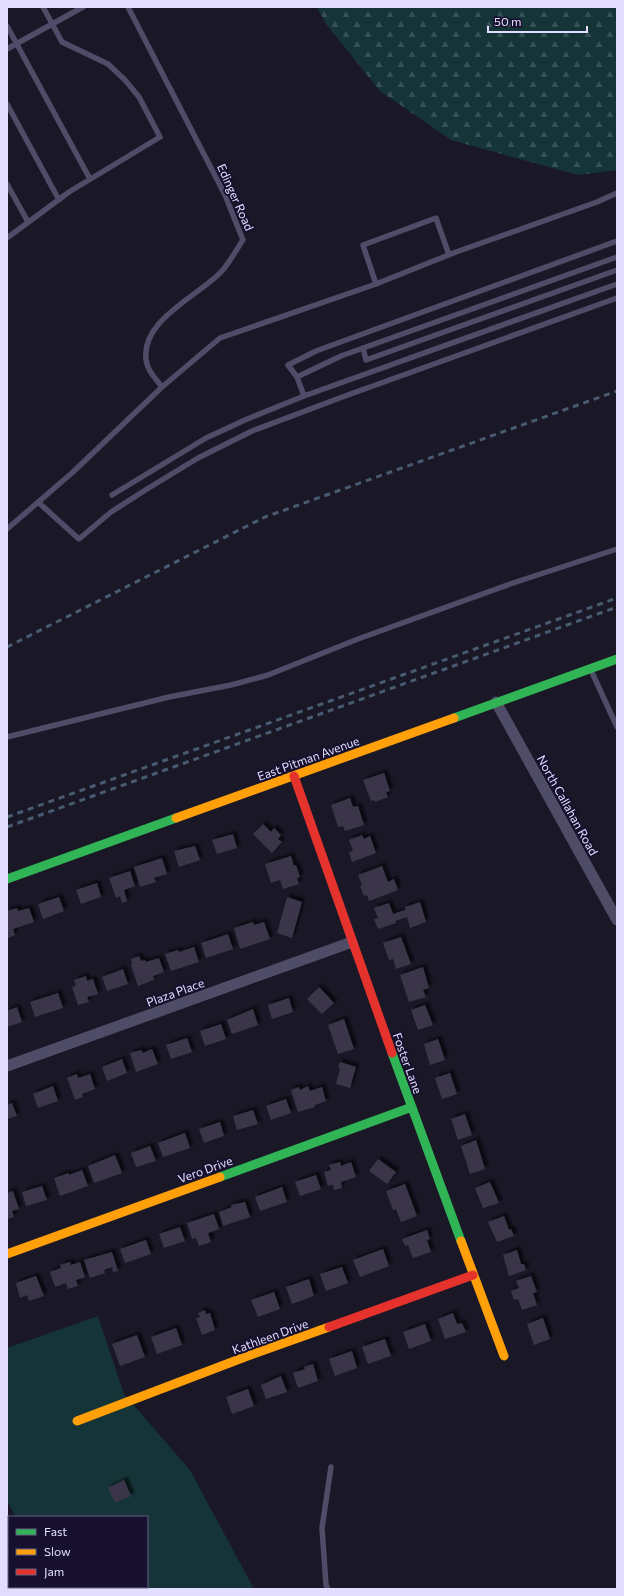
<svg xmlns="http://www.w3.org/2000/svg" width="624" height="1596" viewBox="0 0 624 1596" font-family="Commissioner,sans-serif">
	<style>
		.green { fill: #143437 }
		.forest { fill: url(#forest-firs) }
		.building { fill: #3a3648; filter: url(#shadow) }
		.lines { fill: none; stroke-linecap: round; stroke-linejoin: round }
		.lane { stroke: #4f4c68; stroke-width: 5.5 }
		.street { stroke: #4f4c68; stroke-width: 11 }
		.fast { stroke: #30b455; stroke-width: 9 }
		.slow { stroke: #ff9f0a; stroke-width: 9 }
		.jam { stroke: #e5322d; stroke-width: 9 }
		.rail { stroke: #485b71; stroke-width: 3; stroke-dasharray: 6 5; stroke-linecap: butt }
		.labels { text-anchor: middle; dominant-baseline: central; stroke-width: 4; stroke-linejoin: round; paint-order: stroke }
		.street-label { font-size: 12px; fill: #e3ddff; stroke: #17102e }
	</style>
	<defs>
		<pattern id="forest-firs" width="22" height="20" patternUnits="userSpaceOnUse"><rect width="22" height="20" fill="#143437"/><path d="M5 1l3.5 6h-7zM16 11l3.5 6h-7z" fill="#365155"/></pattern>
		<filter id="shadow"><feDropShadow dx="3.5" dy="-3.5" stdDeviation="1" flood-color="#0009"/></filter>
	</defs>
	<rect width="100%" height="100%" fill="#1a1727"/>
	<path class="green" d="M98,1316l26,78 66,76 64,119h-198l-1,-2h92v-70h-131l-9,-16v-153z"/>
	<path class="forest" d="M317,7h300v163l-39,5 -127,-35 -71,-49 -54,-67z"/>
	<path class="building" d="M384,773l6,18 -4,1 2,5 -13,5 -1,-2 -3,1 -8,-21z
		M350,798l3,9 5,-1 6,19 -19,6 -2,-5 -5,1 -7,-22z
		M263,824l8,8 3,-4 7,7 -3,4 4,3 -10,11 -19,-19z
		M233,834l4,14 -20,6 -5,-14z
		M362,835l2,4 6,-3 6,17 -24,9 -3,-10 4,-1 -4,-11z
		M195,846l5,14 -21,7 -5,-16z
		M291,856l3,10 2,-1 4,12 -3,1 2,6 -16,5 -3,-9 -9,3 -6,-19z
		M162,858l5,16 -13,4 2,4 -16,5 -6,-20z
		M382,866l6,16 6,-3 4,11 -29,11 -2,-6 -3,1 -4,-10 2,-1 -4,-10z
		M130,871l5,15 -11,4 3,11 -5,2 -2,-7 -4,2 -7,-20z
		M97,883l4,14 -20,7 -5,-14z
		M59,897l5,14 -21,8 -5,-15z
		M287,897l15,5 -10,36 -15,-5z
		M420,902l6,20 -16,6 -3,-11 -12,4 1,2 -18,6 -4,-10 4,-1 -4,-10 15,-5 4,11 12,-4v-3z
		M17,908l1,3 11,-3 5,14 -21,7 2,6 -7,3 -1,-27z
		M253,922l1,3 10,-3 6,17 -30,10 -6,-21z
		M228,934l5,15 -27,9 -5,-15z
		M401,937l10,27 -15,5 -3,-10 -4,1 -6,-17z
		M194,947l5,15 -28,9 -6,-17 13,-4 1,2z
		M139,956l2,5 4,-1 1,2 13,-4 5,14 -11,4 1,4 -16,6 -7,-21 1,-1 -1,-5z
		M423,967l6,21 -6,2 3,7 -17,5 -9,-27z
		M123,969l5,15 -21,7 -5,-14z
		M86,976l1,5 6,-2 5,15 -11,3 2,5 -11,3 -6,-18 4,-1 -2,-6z
		M319,987l15,16 -12,11 -15,-15z
		M58,993l5,15 -28,9 -5,-15z
		M289,998l4,14 -21,7 -4,-14z
		M425,1005l8,20 -15,5 -7,-20z
		M17,1007l5,15 -15,5v-16z
		M253,1009l5,16 -26,9 -5,-14z
		M344,1019l10,30 -16,5 -10,-29z
		M221,1024l5,15 -21,7 -5,-15z
		M187,1038l5,14 -21,7 -5,-14z
		M438,1039l7,21 -15,5 -6,-21z
		M152,1049l6,15 -22,8 -6,-19 11,-3 2,3z
		M122,1059l5,14 -20,8 -5,-14z
		M340,1062l16,5 -6,21 -14,-4 4,-16 -2,-1z
		M450,1073l7,21 -15,5 -7,-21z
		M77,1074l1,4 12,-4 5,15 -13,5 1,3 -8,3 -8,-22z
		M53,1086l5,15 -20,7 -5,-14z
		M308,1086l2,5 12,-4 4,14 -11,4v2l-17,5 -7,-22 8,-3 1,3z
		M286,1099l5,14 -20,7 -5,-14z
		M12,1103l5,13 -10,3v-14z
		M253,1110l5,14 -21,6 -4,-14z
		M465,1114l7,21 -14,5 -7,-21z
		M220,1122l4,14 -20,7 -5,-14z
		M185,1133l5,15 -27,9 -5,-14z
		M476,1140l9,29 -15,5 -9,-28z
		M150,1146l6,15 -20,6 -5,-14z
		M115,1155l7,18 -28,10 -6,-17z
		M378,1159l18,13 -9,12 -18,-13z
		M340,1162l1,4 10,-4 5,15 -15,5 1,6 -8,2 -1,-5 -5,1 -4,-14 7,-2 -2,-5z
		M82,1170l6,16 -28,10 -6,-18 15,-5v2z
		M316,1175l5,14 -21,7 -5,-14z
		M490,1182l9,21 -16,5 -8,-20z
		M405,1184l12,32 -16,6 -5,-13 -3,1 -7,-19z
		M42,1186l5,14 -21,6 -4,-14z
		M282,1187l5,15 -27,9 -5,-14z
		M13,1191l6,18 -7,2 2,6 -7,2v-26z
		M245,1202l5,15 -27,9 -4,-14 13,-5 -1,-2z
		M214,1214l5,15 -11,4 3,9 -12,4 -3,-8 -4,1 -5,-16z
		M504,1216l5,14 2,-1 3,7 -17,6 -9,-20z
		M180,1227l5,14 -21,7 -5,-14z
		M427,1230l3,9 -3,1 4,12 -18,6 -5,-13 -3,1 -3,-7z
		M146,1240l5,14 -26,9 -5,-14z
		M383,1249l6,17 -29,11 -7,-17z
		M517,1250l4,14h3l2,6 -17,6 -6,-21z
		M112,1252l6,19 -5,1 -1,-5 -8,3 1,3 -15,5 -6,-18z
		M70,1262l1,3 9,-3 5,15 -9,3 2,6 -10,3 -2,-6 -11,4 -5,-15 11,-4 -1,-3z
		M342,1267l6,16 -22,8 -6,-17z
		M36,1276l8,20 -15,5 -2,-6 -7,3 -4,-15z
		M531,1276l6,16 -4,1 4,12 -15,5 -4,-11 -4,1 -3,-9 8,-3 -3,-7z
		M309,1279l5,17 -22,8 -6,-17z
		M274,1292l6,17 -22,8 -7,-17z
		M205,1310l1,4 4,-1 5,17 -13,5 -6,-17 4,-1 -2,-4z
		M453,1313l4,11 5,-1 4,9 -21,7 -7,-20z
		M543,1318l7,21 -16,6 -7,-21z
		M425,1324l6,17 -22,8 -6,-17z
		M176,1328l6,17 -25,9 -6,-17z
		M137,1335l8,22 -25,9 -8,-22z
		M385,1339l6,17 -23,8 -6,-17z
		M352,1351l5,17 -22,8 -6,-17z
		M313,1364l5,17 -20,7 -5,-15 12,-4 -1,-2z
		M281,1376l6,16 -21,7 -5,-14z
		M248,1389l6,17 -22,8 -6,-17z
		M124,1480l7,16 -16,7 -7,-15z"/>
	<g class="lines">
		<path class="lane" d="M128,7l97,188 18,45c-7,10 -13,22 -21,31 -23,25 -86,51 -75,93 2,9 10,16 15,23
			M7,26l83,153
			M7,49l76,-42
			M7,104l52,96
			M7,184l21,38
			M7,238l62,-46 91,-55 -21,-40 -14,-17 -17,-16 -46,-22 -19,-35
			M376,284l-13,-39 73,-27 13,37
			M363,348l3,12 251,-90
			M297,377l44,-21 276,-99
			M304,396l-7,-19 -9,-12 28,-14 301,-110
			M112,495l94,-57 39,-18 59,-24 313,-112
			M38,502l41,37 32,-27 36,-23 51,-31 54,-27 93,-35 272,-98
			M7,529l66,-57 89,-85 58,-49 156,-54 80,-32 141,-50 20,-9
			M590,668l27,59
			M7,737l162,-40 62,-12 37,-10 90,-36 152,-55 107,-35
			M328,1589l-2,-4 -4,-57 9,-61"/>
		<path class="street" d="M496,702l121,218
			M7,1066l345,-124"/>
		<path class="fast" d="M454,718l163,-59
			M7,879l169,-61
			M392,1053l69,188
			M220,1177l192,-70"/>
		<path class="slow" d="M176,818l278,-100
			M461,1241l43,115
			M7,1254l213,-77
			M77,1421l168,-64 84,-30"/>
		<path class="jam" d="M294,776l98,277
			M329,1327l144,-52"/>
		<path class="rail" d="M7,647l258,-130 352,-126
			M7,817l610,-219
			M7,827l610,-220"/>
	</g>
	<g class="labels">
		<g class="street-label">
			<text transform="translate(236 197) rotate(66)">Edinger Road</text>
			<text transform="translate(308 758) rotate(-20)">East Pitman Avenue</text>
			<text transform="translate(568 805) rotate(61)">North Callahan Road</text>
			<text transform="translate(175 992) rotate(-20)">Plaza Place</text>
			<text transform="translate(408 1063) rotate(70)">Foster Lane</text>
			<text transform="translate(205 1169) rotate(-20)">Vero Drive</text>
			<text transform="translate(270 1336) rotate(-20)">Kathleen Drive</text>
		</g>
	</g>
	<rect width="624" height="1596" fill="none" stroke="#e3ddff" stroke-width="16"/>
	<rect x="8" y="1516" width="140" height="72" fill="#17102e" stroke="#696282"/>
	<rect x="16" y="1529" width="20" height="6" fill="#30b455" stroke="#696282"/>
	<text x="44" y="1536" font-size="12" fill="#e3ddff">Fast</text>
	<rect x="16" y="1549" width="20" height="6" fill="#ff9f0a" stroke="#696282"/>
	<text x="44" y="1556" font-size="12" fill="#e3ddff">Slow</text>
	<rect x="16" y="1569" width="20" height="6" fill="#e5322d" stroke="#696282"/>
	<text x="44" y="1576" font-size="12" fill="#e3ddff">Jam</text>
	<path d="M488 26v6h99v-6" fill="none" stroke="#e3ddff" stroke-width="2"/>
	<text x="494" y="26" font-size="12" fill="#e3ddff" stroke="#17102e" stroke-width="3" paint-order="stroke">50 m</text>
</svg>
